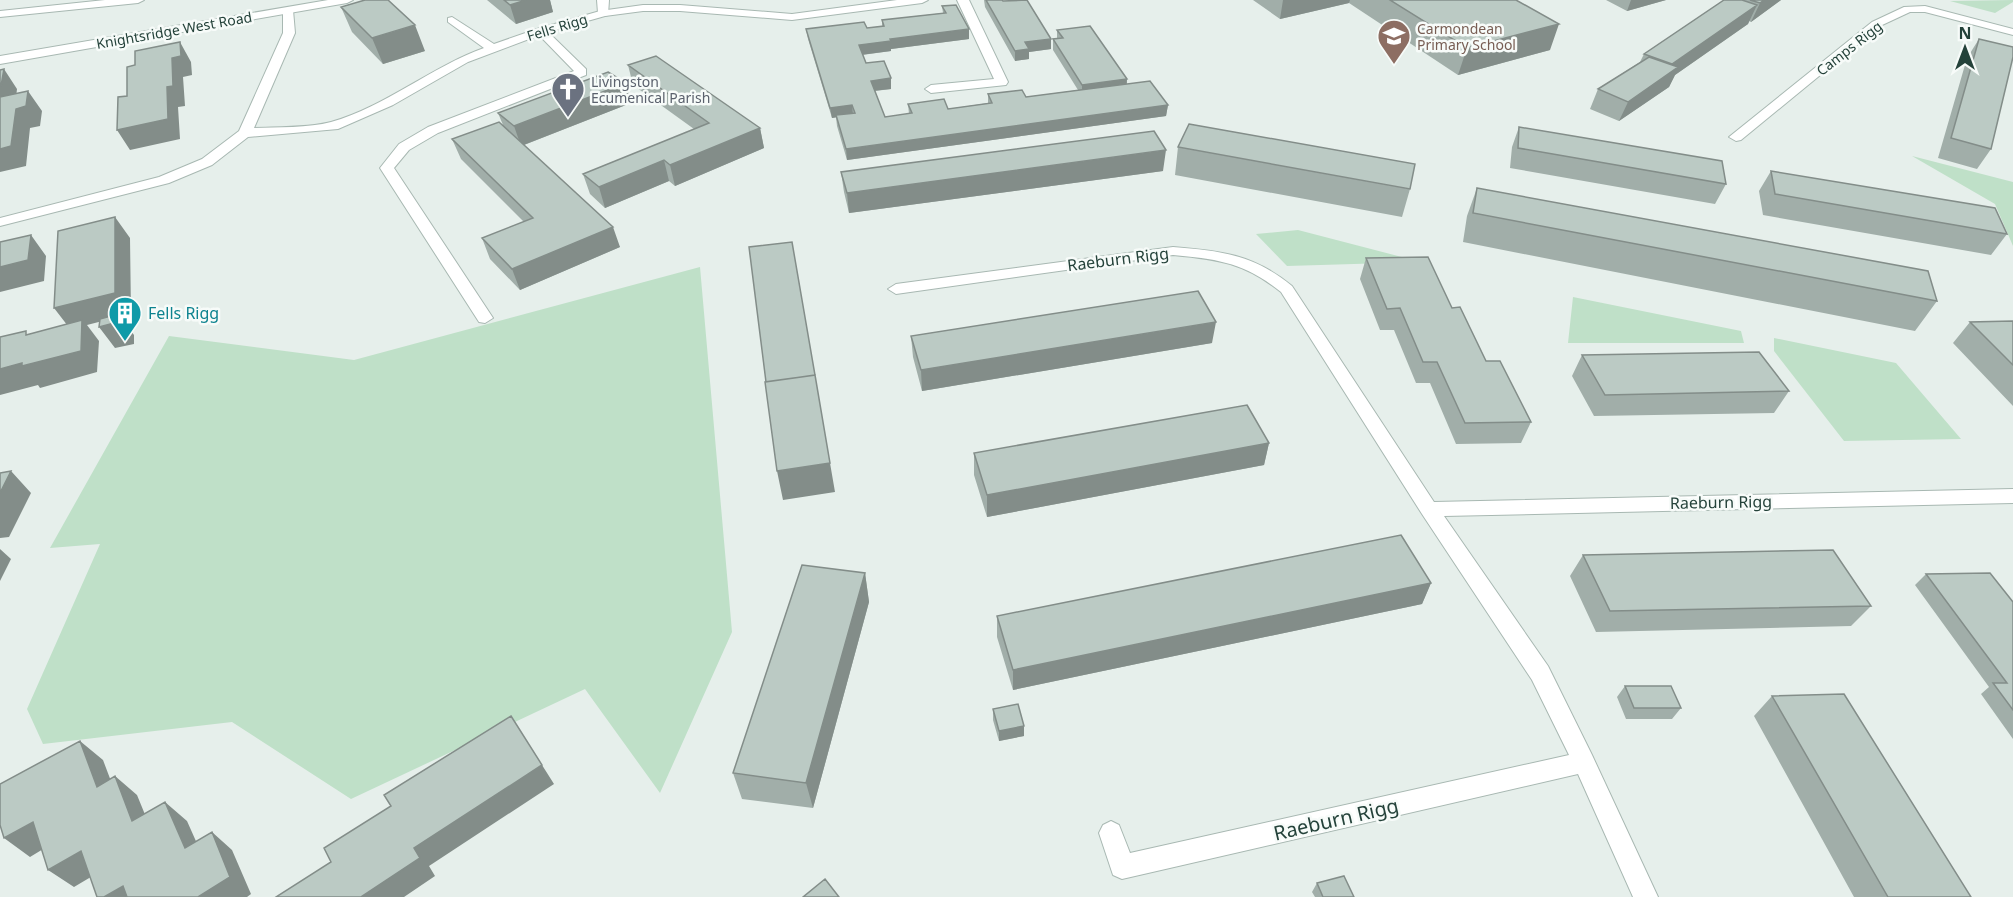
<svg xmlns="http://www.w3.org/2000/svg" width="2013" height="897" viewBox="0 0 2013 897" font-family="'Noto Sans',sans-serif">
	<style>
		.green { fill: #bfe0c8 }
		.lines { fill: none; stroke-linecap: round; stroke-linejoin: round }
		.service-casing { stroke: #a8b8b2; stroke-width: 2 }
		.minor-casing { stroke: #a8b8b2; stroke-width: 2 }
		.tertiary-casing { stroke: #a8b8b2; stroke-width: 2 }
		.service { fill: #fff; fill-rule: evenodd }
		.minor { fill: #fff; fill-rule: evenodd }
		.tertiary { fill: #fff; fill-rule: evenodd }
		.wall { fill: #a1aea9 }
		.shaded-wall { fill: #838d89 }
		.building { fill: #bbcac4; stroke: #838d89; stroke-width: 1.5 }
		.labels { text-anchor: middle; dominant-baseline: central; stroke-width: 5; stroke-linejoin: round; paint-order: stroke }
		.far-street-label { font-size: 14px; fill: #24423a; stroke: #f7fbf9 }
		.far-education-label { font-size: 14px; fill: #785e54; stroke: #f7fbf9; text-anchor: start }
		.far-worship-label { font-size: 14px; fill: #5b616d; stroke: #f7fbf9; text-anchor: start }
		.street-label { font-size: 16px; fill: #24423a; stroke: #f7fbf9 }
		.culture-label { font-size: 16px; fill: #0d838f; stroke: #f7fbf9; text-anchor: start }
		.near-street-label { font-size: 20px; fill: #24423a; stroke: #f7fbf9 }
	</style>
	<rect width="100%" height="100%" fill="#e6efeb"/>
	<path class="green" d="M2013,0v2l-18,11 -45,-12z
		M1912,156l101,26v64l-18,-42z
		M1298,230l123,32 -134,4 -31,-32z
		M700,267l32,365 -72,161 -75,-104 -234,110 -119,-77 -189,22 -16,-35 73,-165 -50,4 119,-212 185,24z
		M1573,297l168,34 3,12h-176z
		M1774,338l122,25 65,76 -117,2 -70,-90z"/>
	<g class="lines">
		<defs>
			<path id="service" d="M597,0h12l-1,15 -4,1 -6,-3z
				M541,28l4,1 41,40v6l-148,58 -29,17 -15,18 99,150 -8,5 -6,-1 -99,-154 19,-24 29,-17 146,-56 -37,-38 -2,-2z"/>
			<path id="minor" d="M105,0h39l-6,3 -138,14v-6z
				M897,0h31l-6,3 -130,17 -112,-9h-37l-38,5 -60,17 -77,29 -75,43 -55,24 -90,8 -36,28 -43,18 -169,43v-8l159,-41 43,-18 37,-28 44,-98v-25h8l2,2 2,23 -41,95c23,-1 55,0 77,-6 54,-15 100,-55 153,-74l-36,-26v-4l4,-1 42,27 43,-15 63,-18 43,-6h37l112,9z
				M957,0h12l39,82 -2,3 -75,8 -6,-4 6,-4 63,-6z
				M1925,6l88,23v6l-88,-23h-15l-30,14 -139,114 -5,1 -7,-4 143,-115 32,-15z
				M1173,247c48,4 80,7 119,39l142,216 579,-13v14l-569,13 104,150 44,89 66,142h-25l-55,-123 -456,105 -9,-4 -14,-42 4,-8 8,-4 8,4 11,28 439,-98 -37,-75 -110,-166 -141,-222c-36,-29 -63,-33 -108,-37l-277,39 -8,-5 8,-5z"/>
			<path id="tertiary" d="M328,0h25l-6,3 -347,61v-8z"/>
		</defs>
		<use href="#service" class="service-casing"/>
		<use href="#minor" class="minor-casing"/>
		<use href="#tertiary" class="tertiary-casing"/>
		<use href="#service" class="service"/>
		<use href="#minor" class="minor"/>
		<use href="#tertiary" class="tertiary"/>
	</g>
	<path class="wall" d="M487,0h63l3,12 -37,12z
		M984,0h18l49,39v10l-22,3v7l-14,2 -30,-54z
		M1253,0h263l34,50 -92,25 -109,-72 -69,16z
		M1606,0h60l-39,11z
		M1724,0h57l-30,22 -2,-1 -1,3 -73,51 -6,12 -50,34 -29,-12 8,-20 42,-27 4,-8z
		M942,6l27,33 -78,10v2l-29,4 4,8 25,15v11l-16,2 10,26 24,-3 -1,-10 40,5 40,-6v-9l38,3 52,-7 -25,-40v-11h4v-9l70,49v5l41,21 -2,11 -319,44 -10,-34 -1,-9 -4,1 -24,-79 -2,-10 61,-1 15,-2v-6l61,-7z
		M341,7l84,44 -42,13 -31,-32z
		M1979,39l12,110 -14,20 -39,-11 29,-100z
		M628,65l132,63 4,20 -89,38 -6,-5 -64,27 -15,-14 -7,-20 111,-45 -61,-44z
		M631,103l-107,42 96,102 -100,43 -30,-31 -8,-21 42,-16 -63,-63 -9,-20 51,-14 -5,-12z
		M1519,127l207,57 -11,20 -205,-36 2,-21z
		M1178,147l232,42 -8,28 -227,-42z
		M1163,171l-314,42 -5,-21 -3,-20z
		M1771,171l236,63 -16,21 -228,-40 -4,-24z
		M1477,188l460,113 -22,30 -452,-89 4,-26z
		M1366,258l86,50 34,53 45,61 -10,21 -65,1 -26,-61h-14l-22,-53h-14l-20,-51z
		M1970,322h43v84l-60,-63z
		M911,336l301,7 -290,48 -9,-34z
		M1582,355l207,36 -15,22 -180,3 -22,-40z
		M1269,443l-5,22 -277,52 -13,-42v-22z
		M1583,555l288,51 -20,20 -255,6 -26,-56z
		M865,573l4,29 -56,206 -71,-9 -9,-26z
		M1926,574l87,28v137l-32,-45 8,-7 -74,-102z
		M1431,583l-9,21 -409,86 -16,-53v-21z
		M1625,686l56,22 -9,11h-46l-9,-22z
		M1772,696l199,201h-117l-100,-181z
		M993,709l31,27 -25,5 -6,-21z
		M1317,883l37,14h-39l-3,-5z"/>
	<path class="shaded-wall" d="M526,0h24l3,12 -37,12 -6,-19z
		M1283,0h67l-1,3 -69,16z
		M1631,0h35l-39,11z
		M1764,0h17l-30,22 9,-19z
		M1757,5l-9,19 -73,51 -6,12 -50,34 9,-19 39,-27 5,-11z
		M1559,24l-9,26 -92,25 9,-27z
		M415,25l10,26 -42,13 -11,-26z
		M969,29v10l-78,10v2l-31,4 -1,-10 31,-6z
		M1051,39v10l-22,3v7l-14,2v-10l10,-9z
		M180,42l11,20 1,13 -9,2 2,29 -7,1 2,32 -50,11 -13,-20 50,-43 5,-29z
		M4,69l13,20 -2,17 -15,3v-23z
		M891,78v11l-19,2 -1,-10z
		M1127,79l-1,10 -44,6v-10z
		M626,83l5,20 -110,43 -7,-20z
		M28,91l14,20 -2,15 -10,2 -4,38 -26,6v-23l16,-40z
		M852,105l1,10 -21,3 -2,-10z
		M1168,105l-2,11 -319,44 -1,-11z
		M760,128l4,20 -89,38 -5,-21z
		M1166,150l-3,21 -314,42 -2,-20z
		M664,160l5,21 -64,27 -6,-21z
		M115,217l15,21 1,76 -11,3 14,18v9l-19,4 -16,-21 19,-10 -31,8 12,16 -2,31 -57,16 -2,-3 -38,10v-26l71,-39 -17,-22z
		M613,227l7,20 -100,43 -8,-21z
		M31,235l15,21 -2,25 -44,11v-25z
		M1216,322l-4,21 -290,48 -1,-21z
		M1269,443l-5,22 -277,52v-22z
		M830,463l5,29 -52,8 -6,-29z
		M11,471l20,22 -22,44 -9,1v-45z
		M0,549l11,10 -11,22z
		M865,573l4,29 -56,206 -7,-25z
		M1431,583l-9,21 -409,86v-20z
		M1024,726v10l-25,5v-10z
		M80,741l23,19 17,45 -23,-18z
		M542,765l12,19 -125,82 6,10 -31,21h-43l53,-49z
		M115,776l22,19 18,44 -23,-18z
		M165,802l22,19 20,45 -22,-18z
		M33,822l25,18 -28,17 -26,-19z
		M212,832l20,18 19,44 -4,3h-49z
		M81,851l25,17 -32,19 -26,-17z
		M123,886l15,11h-34z"/>
	<path class="building" d="M365,0h23l27,25 -43,13 -31,-31z
		M504,0h22l-16,5z
		M986,0h16l1,1 24,-1 24,39 -26,3 4,7 -14,2z
		M1390,0h126l43,24 -92,24z
		M1724,0h18l15,5 -85,59 -28,-10z
		M1750,0h14l-4,3z
		M956,5l13,24 -79,10 1,2 -32,4 7,18 18,-2 7,17 -20,3 14,36 27,-4 -4,-9 36,-5 4,10 44,-6 -4,-9 34,-4 4,7 124,-16 18,24 -322,44 -10,-34 19,-2 -3,-8 -22,3 -24,-79 58,-7 3,6 17,-2 -2,-6 64,-7 -4,-7z
		M1090,26l37,53 -45,6 -29,-46 10,-1 -6,-8z
		M1979,39l34,8v10l-22,92 -40,-11z
		M180,42l1,14 -9,2 1,28 -6,1 1,32 -51,11 1,-33 9,-1v-29l8,-2v-14z
		M656,56l104,72 -90,37 -6,-5 -65,27 -16,-13 126,-51 -81,-58z
		M1649,57l29,10 -50,35 -30,-13z
		M4,69l-3,17h-1v-16z
		M608,72l18,11 -112,43 -16,-13z
		M28,91l-2,15 -10,3 -5,37 -11,3v-52z
		M499,122l114,105 -101,42 -30,-31 51,-20 -81,-79z
		M1189,124l226,40 -5,25 -232,-42z
		M1519,127l203,34 4,23 -208,-36z
		M1154,131l12,19 -319,43 -6,-21z
		M1771,171l224,37 12,26 -232,-40z
		M1477,188l451,83 9,30 -464,-88z
		M115,217v76l-61,15 4,-77z
		M31,235l-3,25 -28,7v-25z
		M792,242l23,133 -49,7 -17,-135z
		M1428,257l24,51 8,-1 26,54h14l31,61 -66,1 -28,-61h-14l-23,-54 -13,1 -21,-51z
		M1198,291l18,31 -295,48 -10,-34z
		M118,314v8l-19,5 1,-8z
		M82,320l-1,31 -59,15v-3l-22,6v-32l26,-6v4z
		M2013,321v44l-43,-43z
		M1759,352l30,39 -184,4 -23,-40z
		M815,375l15,88 -53,8 -12,-89z
		M1247,405l22,38 -282,52 -13,-42z
		M11,471l-11,22v-20z
		M1401,535l30,48 -418,87 -16,-54z
		M1833,550l38,56 -261,5 -27,-56z
		M802,565l63,8 -59,210 -73,-10z
		M1990,573l23,29v108l-20,-27h14l-81,-109z
		M1625,686h46l10,22h-47z
		M1844,694l127,203h-83l-116,-201z
		M1018,704l6,22 -25,5 -6,-22z
		M511,716l31,49 -128,83 6,10 -59,39h-85l55,-35 -7,-14 67,-42 -7,-11z
		M80,741l17,46 18,-11 17,45 33,-19 20,46 27,-16 18,45 -32,20h-71l-4,-11 -19,11h-7l-16,-46 -33,19 -15,-48 -29,16 -4,-13v-41z
		M1344,876l10,21h-31l-6,-14z
		M825,879l14,18h-36z"/>
	<defs>
		<symbol id="school-pin" viewBox="-11 -11 22 30"><path d="M0 17L-7.5 6A9.5 9.5 0 1 1 7.5 6Z" fill="#8d6e63" stroke="#f7fbf9"/><path d="M0-5L7-2L0 1L-7-2ZM-4 1L0 2.5L4 1V4Q0 6-4 4Z" fill="#fff"/></symbol>
		<symbol id="church-pin" viewBox="-11 -11 22 30"><path d="M0 17L-7.5 6A9.5 9.5 0 1 1 7.5 6Z" fill="#6b7280" stroke="#f7fbf9"/><path d="M-1.2-6h2.4v3.5h3.3v2.4h-3.3V6h-2.4V-.1h-3.3v-2.4h3.3Z" fill="#fff"/></symbol>
		<symbol id="building-pin" viewBox="-11 -11 22 30"><path d="M0 17L-7.5 6A9.5 9.5 0 1 1 7.5 6Z" fill="#0f9aa8" stroke="#f7fbf9"/><path d="M-4-6H4V6H1V3H-1V6H-4ZM-2.5-4.3h1.7v1.8h-1.7ZM.8-4.3h1.7v1.8H.8ZM-2.5-1h1.7V.8h-1.7ZM.8-1h1.7V.8H.8Z" fill="#fff"/></symbol>
	</defs>
	<g fill-rule="evenodd">
		<use href="#school-pin" x="1375" y="17" width="38" height="52"/>
		<use href="#church-pin" x="549" y="70" width="38" height="52"/>
		<use href="#building-pin" x="106" y="294" width="38" height="52"/>
	</g>
	<g class="labels">
		<g class="far-street-label">
			<text transform="translate(557 27) rotate(-17)">Fells Rigg</text>
			<text transform="translate(174 30) rotate(-10)">Knightsridge West Road</text>
			<text transform="translate(1849 48) rotate(-38)">Camps Rigg</text>
		</g>
		<g class="far-education-label">
			<text x="1417" y="28">Carmondean<tspan x="1417" dy="16">Primary School</tspan></text>
		</g>
		<g class="far-worship-label">
			<text x="591" y="81">Livingston<tspan x="591" dy="16">Ecumenical Parish</tspan></text>
		</g>
		<g class="street-label">
			<text transform="translate(1118 259) rotate(-7)">Raeburn Rigg</text>
			<text transform="translate(1721 502) rotate(-1)">Raeburn Rigg</text>
		</g>
		<g class="culture-label">
			<text x="148" y="313">Fells Rigg</text>
		</g>
		<g class="near-street-label">
			<text transform="translate(1336 819) rotate(-13)">Raeburn Rigg</text>
		</g>
	</g>
	<g transform="translate(1965 48)" stroke="#f7fbf9" stroke-width="4.5" paint-order="stroke">
	<path d="M0-4.5L10 22L0 15L-10 22Z" fill="#24423a"/>
	<text y="-9" font-size="16" font-weight="bold" text-anchor="middle" fill="#24423a">N</text>
	</g>
</svg>
